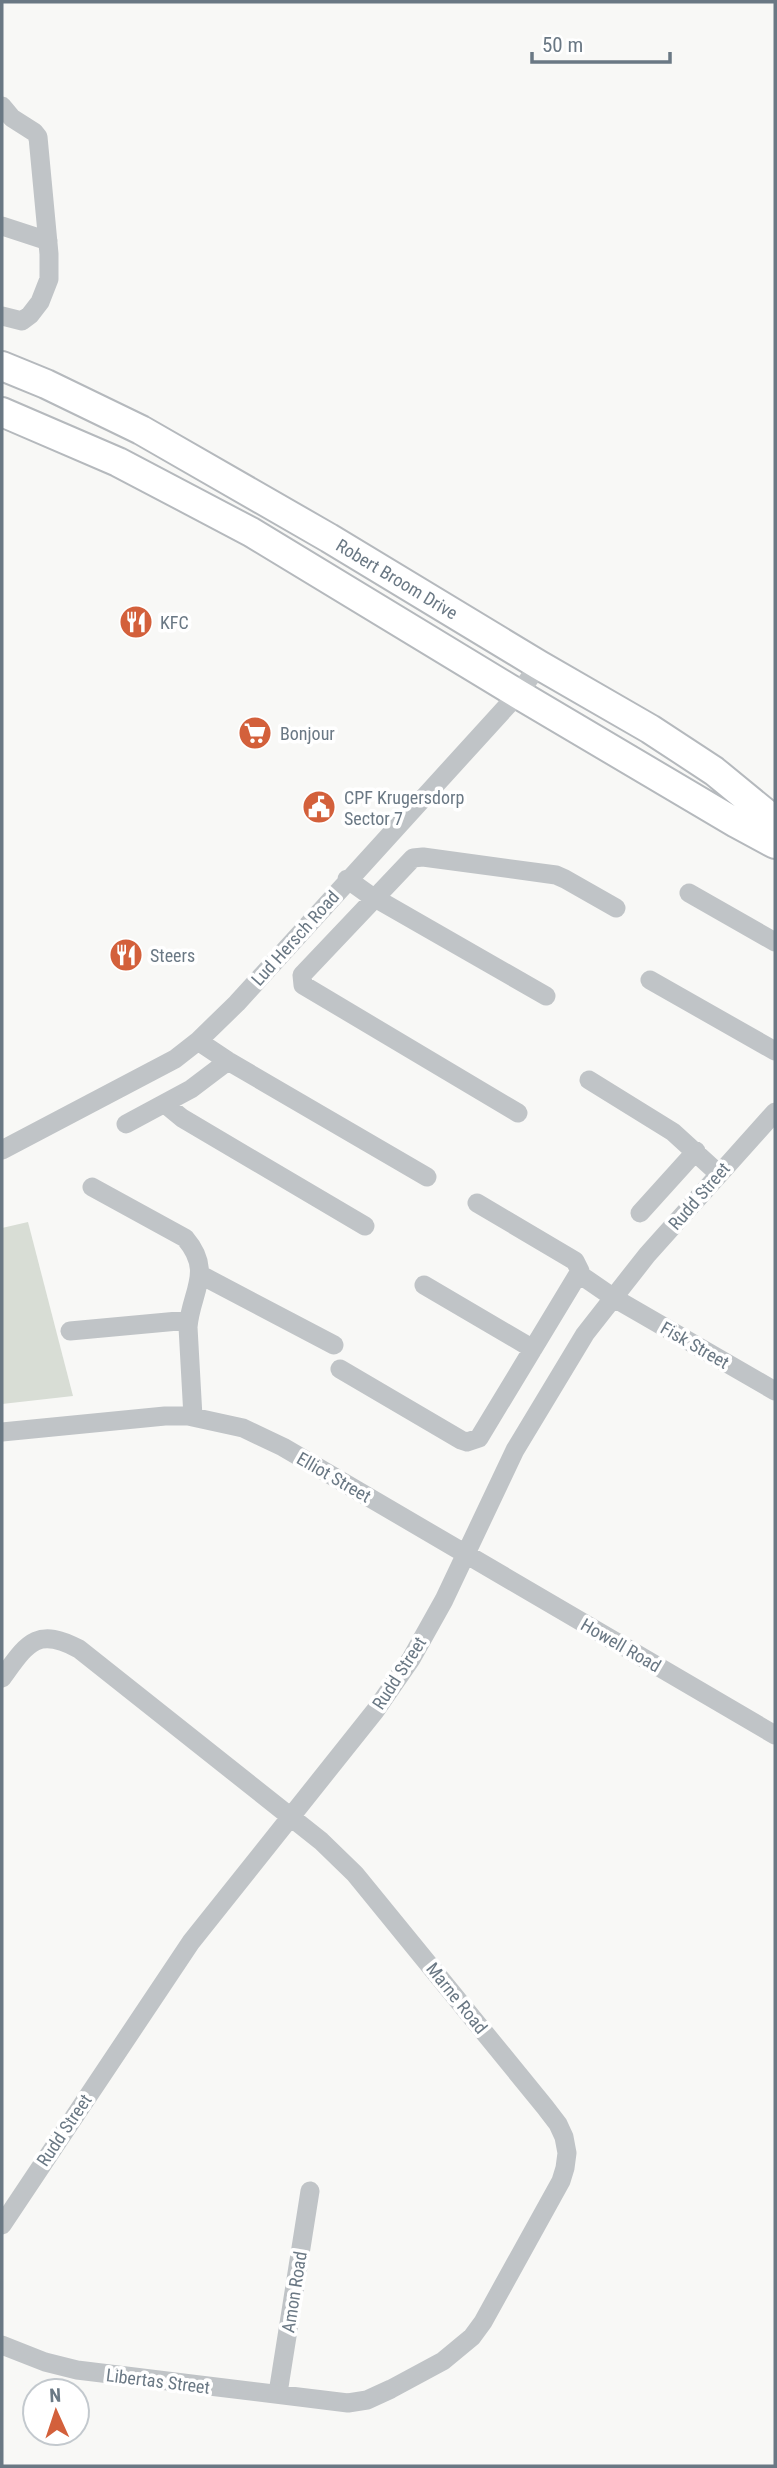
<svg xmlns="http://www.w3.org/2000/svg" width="777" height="2468" viewBox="0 0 777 2468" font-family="'Roboto Condensed',sans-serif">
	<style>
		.green { fill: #d8ddd5 }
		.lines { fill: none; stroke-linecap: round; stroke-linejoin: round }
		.secondary-casing { stroke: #b5b9bd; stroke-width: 32 }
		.street { stroke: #c0c4c7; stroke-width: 19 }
		.secondary { stroke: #fff; stroke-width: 28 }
		.labels { text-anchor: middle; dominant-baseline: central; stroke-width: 7; stroke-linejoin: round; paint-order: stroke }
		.street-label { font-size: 18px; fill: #6a7884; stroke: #fff }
		.poi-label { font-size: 18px; fill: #6a7884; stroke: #fff; text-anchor: start }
	</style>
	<rect width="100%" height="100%" fill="#f8f8f6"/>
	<path class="green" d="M28,1222l45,174 -71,8v-176z"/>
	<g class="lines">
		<defs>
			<path id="secondary" d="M2,366l44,18 95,46 188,108 210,127 111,64 64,42 61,50
				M2,412l116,50 133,70 267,162 218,129 39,21"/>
		</defs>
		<use href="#secondary" class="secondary-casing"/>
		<path class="street" d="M2,106l10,12 22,14 4,5 11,117v25l-9,23 -10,13 -8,6 -20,-5
			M2,226l46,15
			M347,879l21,15 178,102
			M689,893l86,49
			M650,980l125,71
			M198,1041l30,20 199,116
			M589,1080l84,52 46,42
			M165,1104l17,14 183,108
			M518,1113l-215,-128 -1,-10 111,-117 10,-1 133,18 9,4 51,29
			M126,1124l65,-35 37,-28
			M2,1150l173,-91 23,-18 39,-38 281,-309 21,-29
			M92,1187l93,51c29,34 6,53 3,89l5,90
			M640,1213l56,-62
			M579,1274l35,24 161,93
			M201,1275l133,70
			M424,1285l109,64
			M70,1331l119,-11
			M340,1369l121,71 6,2 12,-4 101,-167 -5,-10 -98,-58
			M2,1432l163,-16h23l55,12 40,19 492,288
			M2,1678c25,-34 34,-52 77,-29l242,192 34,33 190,233 13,17 6,13 3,16 -2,15 -4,13 -78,141 -11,15 -29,24 -52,28 -24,11 -19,3 -271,-33 -32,-8 -43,-17
			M2,2225l189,-283 184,-231 36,-52 33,-59 71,-150 70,-116 62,-79 128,-143
			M278,2393l32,-202"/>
		<use href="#secondary" class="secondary"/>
	</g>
	<defs>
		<symbol id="restaurant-disc" viewBox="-11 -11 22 22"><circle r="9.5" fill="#d3603b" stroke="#fff"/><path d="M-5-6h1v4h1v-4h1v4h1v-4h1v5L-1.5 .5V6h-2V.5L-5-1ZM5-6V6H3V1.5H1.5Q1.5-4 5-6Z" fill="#fff"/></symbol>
		<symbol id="supermarket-disc" viewBox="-11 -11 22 22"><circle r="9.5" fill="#d3603b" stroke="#fff"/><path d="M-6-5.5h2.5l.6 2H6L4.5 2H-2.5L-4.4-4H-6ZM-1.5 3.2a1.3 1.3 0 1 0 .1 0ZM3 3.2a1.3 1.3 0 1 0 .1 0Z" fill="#fff"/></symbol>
		<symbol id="civic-disc" viewBox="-11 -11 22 22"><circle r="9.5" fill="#d3603b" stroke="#fff"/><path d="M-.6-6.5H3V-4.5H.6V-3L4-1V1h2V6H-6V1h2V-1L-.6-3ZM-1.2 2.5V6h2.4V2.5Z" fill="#fff"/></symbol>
	</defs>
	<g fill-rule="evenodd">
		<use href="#restaurant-disc" x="117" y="603" width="38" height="38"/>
		<use href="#supermarket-disc" x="236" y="714" width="38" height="38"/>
		<use href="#civic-disc" x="300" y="788" width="38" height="38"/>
		<use href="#restaurant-disc" x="107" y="936" width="38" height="38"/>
	</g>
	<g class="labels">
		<g class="street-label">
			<text transform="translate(397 579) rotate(31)">Robert Broom Drive</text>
			<text transform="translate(295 938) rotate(-48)">Lud Hersch Road</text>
			<text transform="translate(699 1196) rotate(-49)">Rudd Street</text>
			<text transform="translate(695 1345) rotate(30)">Fisk Street</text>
			<text transform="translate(334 1477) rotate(30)">Elliot Street</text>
			<text transform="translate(621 1645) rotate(30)">Howell Road</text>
			<text transform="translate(399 1673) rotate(-57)">Rudd Street</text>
			<text transform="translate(457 1998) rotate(51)">Marne Road</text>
			<text transform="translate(64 2130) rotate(-56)">Rudd Street</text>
			<text transform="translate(294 2292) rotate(-81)">Amon Road</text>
			<text transform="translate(158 2381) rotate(7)">Libertas Street</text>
		</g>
		<g class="poi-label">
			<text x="160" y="622">KFC</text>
			<text x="280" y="733">Bonjour</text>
			<text x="344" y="797">CPF Krugersdorp<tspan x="344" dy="21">Sector 7</tspan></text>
			<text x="150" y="955">Steers</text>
		</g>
	</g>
	<rect width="777" height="2468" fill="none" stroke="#6a7884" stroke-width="7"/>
	<g transform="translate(56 2412) rotate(357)"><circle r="33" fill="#ffffff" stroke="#c3c9ce" stroke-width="2"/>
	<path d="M0-5L12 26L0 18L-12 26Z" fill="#d3603b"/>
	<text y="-10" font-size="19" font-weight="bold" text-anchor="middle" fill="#6a7884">N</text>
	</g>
	<path d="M532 52v10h138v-10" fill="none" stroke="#6a7884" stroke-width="3.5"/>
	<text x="542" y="52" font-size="21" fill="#6a7884" stroke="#ffffff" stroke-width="5" paint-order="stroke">50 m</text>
</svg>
